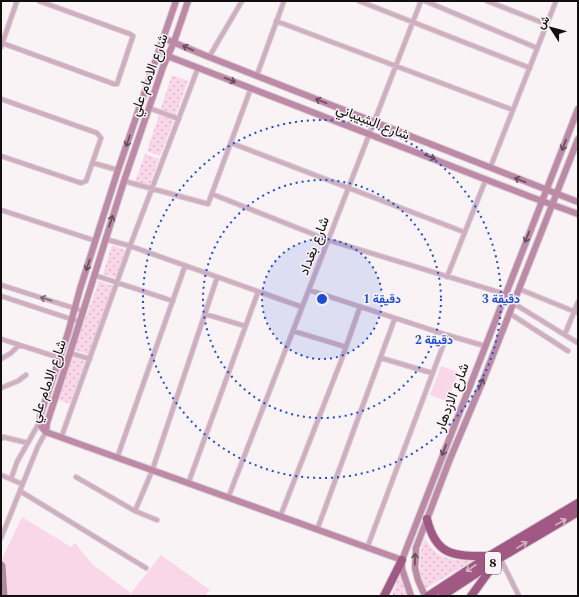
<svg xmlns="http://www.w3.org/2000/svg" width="579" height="597" viewBox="0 0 579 597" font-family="Spectral,Vazirmatn,serif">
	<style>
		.park { fill: url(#park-dots) }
		.garden { fill: #fad6e9 }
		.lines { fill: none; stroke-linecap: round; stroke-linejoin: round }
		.river { stroke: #ac899d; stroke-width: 9 }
		.street-casing { stroke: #d4cfd1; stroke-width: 6 }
		.secondary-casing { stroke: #d4cfd1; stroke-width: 8 }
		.highway-casing { stroke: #d4cfd1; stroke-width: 10 }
		.street { stroke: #d1adc1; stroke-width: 4 }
		.secondary { stroke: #be89a7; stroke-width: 6 }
		.highway { stroke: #a15984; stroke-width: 8 }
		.oneway { stroke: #684c5c }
		.oneway2 { stroke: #7b6671 }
		.oneway3 { stroke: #d6b5c8 }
		.ring { fill: none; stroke: #1d4ed8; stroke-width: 2; stroke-dasharray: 2 4 }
		.labels { text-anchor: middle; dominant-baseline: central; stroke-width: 3; stroke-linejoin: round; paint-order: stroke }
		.shield { fill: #f9f3f6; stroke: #575355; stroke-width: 1 }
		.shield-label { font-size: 13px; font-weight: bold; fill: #110f10 }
		.street-label { font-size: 14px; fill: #110f10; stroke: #f9f3f6 }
		.centre { fill: #1d4ed8; stroke: #f9f3f6; stroke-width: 2 }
		.ring-label { font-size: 12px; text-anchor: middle; font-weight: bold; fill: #1d4ed8; stroke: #f9f3f6; stroke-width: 3; stroke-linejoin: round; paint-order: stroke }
	</style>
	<defs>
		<pattern id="park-dots" width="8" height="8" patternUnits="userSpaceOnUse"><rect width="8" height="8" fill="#fad6e9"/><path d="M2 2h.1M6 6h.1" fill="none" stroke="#d5b6c7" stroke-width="1.8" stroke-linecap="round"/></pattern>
	</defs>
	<rect width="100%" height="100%" fill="#f9f3f6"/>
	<path class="park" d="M172,75l16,6 -13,36 -15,-6z
		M159,115l15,5 -14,36 -13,-5z
		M145,154l14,5 -10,28 -14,-5z
		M112,245l13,5 -9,28 -13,-4z
		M99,281l14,5 -24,69 -15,-5z
		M72,357l13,4 -15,43 -13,-5z
		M425,538c11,21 25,22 47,23l-47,28c-6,-21 -8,-30 0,-51z
		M400,573l7,23h-15z"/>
	<path class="garden" d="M441,366l17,6 -11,29 -17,-6z
		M22,517l49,30 4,-4 18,22 38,28 30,-38 49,35 -6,6h-201l-2,-35z"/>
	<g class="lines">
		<path class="river" d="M1,566l2,30"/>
		<defs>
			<path id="street" d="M359,1l171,67
				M425,1l112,47
				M487,1l59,23
				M276,21l237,89
				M2,43l112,41h3l16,-48 -3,-2 -91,-33
				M1,47l16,-46
				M209,57l33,-56
				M257,75l27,-74
				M1,99l96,34 4,5 -15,43 -5,2 -80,-27
				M149,108l30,11
				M231,143l233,89
				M93,163l25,7
				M490,168l66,-167
				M124,181l84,23 43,-116
				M212,194l116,46 177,54
				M1,210l95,31
				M105,239l25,7 172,61
				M94,275l79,26
				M447,277l39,-98
				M1,285l82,26
				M519,289l59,24
				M309,290l138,45 38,11
				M1,296l79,26
				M513,303l65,40
				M509,313l59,38
				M205,314l40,12
				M293,331l53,16
				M565,334l13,-32
				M1,339l59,19
				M70,353l20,6
				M381,358l51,15
				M1,359l10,-6 8,-8
				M1,388l17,-7 8,-6
				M61,438l69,-192 68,-178
				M1,439l2,-2 25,6
				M117,458l68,-192
				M1,475l21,9
				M76,477l59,34 22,9
				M11,479l6,-17 22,-39
				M188,484l70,-192
				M20,491l126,77
				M228,498l193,-497
				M135,511l17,-40 65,-193
				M280,517l61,-156 19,-54
				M317,530l78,-212
				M1,538l37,-92 8,-14
				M367,548l80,-213
				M500,558l19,38"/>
			<path id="secondary" d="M176,1l-58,169 -38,119 -12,44 -27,80c-2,8 -2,13 5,19l356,128
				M163,38l46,19 369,145
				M165,55l366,142 47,17
				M46,432l1,-9 23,-70 54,-172 39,-114 11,-25 14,-41
				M411,596l-9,-27v-9l176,-451
				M425,596l-7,-16 -3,-12 1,-20 34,-89 32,-76 96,-244"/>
			<path id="highway" d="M427,519c9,38 28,37 62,37
				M384,596l18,-36
				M428,596l61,-40 89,-53
				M442,596l58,-38 78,-46
				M471,596l22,-30"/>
		</defs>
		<use href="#street" class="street-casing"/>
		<use href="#secondary" class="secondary-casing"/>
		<use href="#highway" class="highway-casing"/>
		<use href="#street" class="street"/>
		<use href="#secondary" class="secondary"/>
		<use href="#highway" class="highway"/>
	</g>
	<defs><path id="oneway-shaft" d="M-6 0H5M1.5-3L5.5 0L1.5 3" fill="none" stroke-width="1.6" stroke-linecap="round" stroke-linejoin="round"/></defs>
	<g class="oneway">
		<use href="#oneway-shaft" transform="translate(188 48) rotate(-156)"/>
		<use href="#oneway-shaft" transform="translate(230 80) rotate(21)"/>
		<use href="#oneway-shaft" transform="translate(321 101) rotate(-158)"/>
		<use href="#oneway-shaft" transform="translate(128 141) rotate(109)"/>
		<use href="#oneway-shaft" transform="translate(564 145) rotate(111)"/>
		<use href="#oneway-shaft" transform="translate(430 157) rotate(21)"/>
		<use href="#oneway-shaft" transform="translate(520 180) rotate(-158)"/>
		<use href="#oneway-shaft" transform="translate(111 221) rotate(-72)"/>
		<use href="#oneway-shaft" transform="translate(527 237) rotate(112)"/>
		<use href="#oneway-shaft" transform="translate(88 265) rotate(108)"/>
		<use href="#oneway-shaft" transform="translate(481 384) rotate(-67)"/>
		<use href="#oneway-shaft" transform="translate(444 450) rotate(111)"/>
		<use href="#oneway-shaft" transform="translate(415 559) rotate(-88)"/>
	</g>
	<use class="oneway2" href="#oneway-shaft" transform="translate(46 299) rotate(-163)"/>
	<g class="oneway3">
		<use href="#oneway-shaft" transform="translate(561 522) rotate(-29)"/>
		<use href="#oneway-shaft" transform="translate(522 545) rotate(-31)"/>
		<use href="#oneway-shaft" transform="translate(471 568) rotate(147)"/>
	</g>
	<circle cx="322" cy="299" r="60" fill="#1d4ed8" fill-opacity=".12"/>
	<g class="ring">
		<circle cx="322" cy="299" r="60"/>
		<circle cx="322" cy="299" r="119"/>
		<circle cx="322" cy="299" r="179"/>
	</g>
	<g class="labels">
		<rect class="shield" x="485" y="552" width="16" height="22" rx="3"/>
		<g class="shield-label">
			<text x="493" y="563">8</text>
		</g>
		<g class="street-label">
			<text transform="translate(149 75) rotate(-70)">شارع الامام علي</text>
			<text transform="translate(373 122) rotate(21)">شارع الشيباني</text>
			<text transform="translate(314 246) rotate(-69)">شارع بغداد</text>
			<text transform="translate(48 381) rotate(-71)">شارع الامام علي</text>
			<text transform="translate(452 397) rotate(-69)">شارع الازدهار</text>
		</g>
	</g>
	<circle cx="322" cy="299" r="6" class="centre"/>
	<g class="ring-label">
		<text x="382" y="303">1 دقيقة</text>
		<text x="501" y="303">3 دقيقة</text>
		<text x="434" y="344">2 دقيقة</text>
	</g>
	<rect width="579" height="597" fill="none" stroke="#110f10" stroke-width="4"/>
	<g transform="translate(551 28) rotate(306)" stroke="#f9f3f6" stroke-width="3" paint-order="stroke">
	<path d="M0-3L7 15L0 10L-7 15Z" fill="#110f10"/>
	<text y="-6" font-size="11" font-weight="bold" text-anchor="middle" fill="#110f10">ش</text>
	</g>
</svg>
